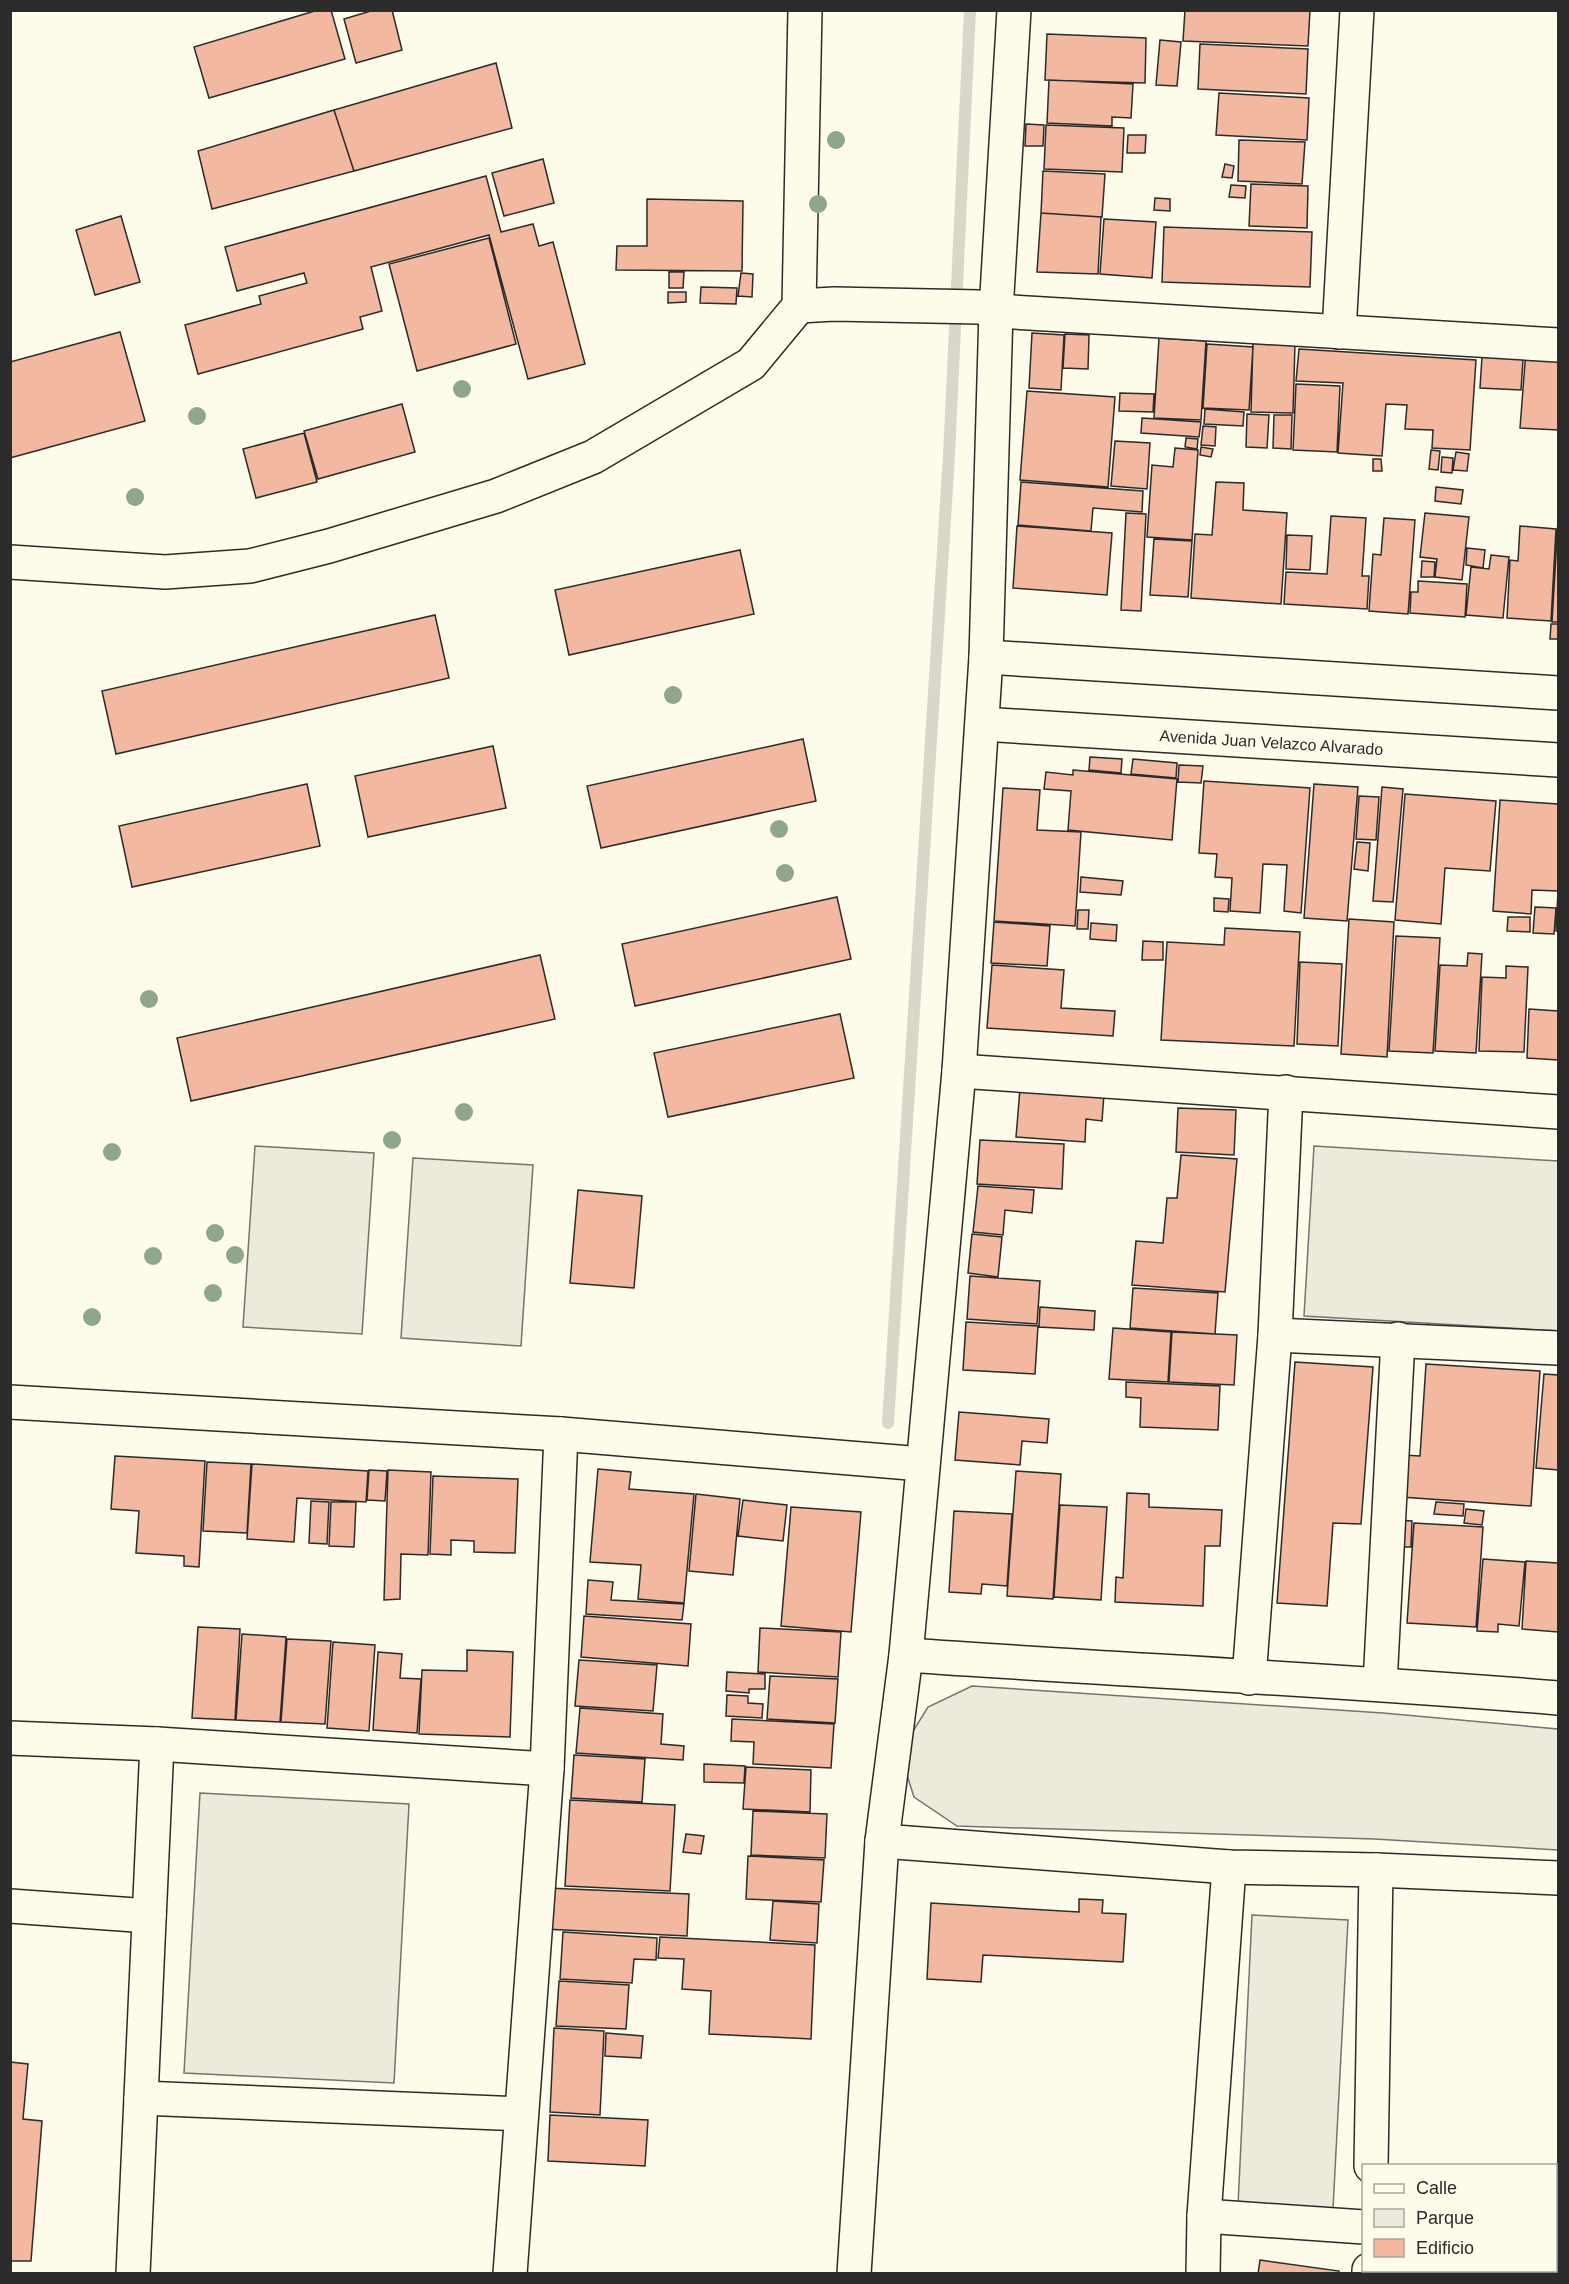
<svg xmlns="http://www.w3.org/2000/svg" width="1569" height="2284" viewBox="0 0 1569 2284" font-family="Helvetica,sans-serif">
	<style>
		.green { fill: #ecebdb; stroke: #74746e; stroke-width: 1.5 }
		.lines { fill: none; stroke-linecap: round; stroke-linejoin: round }
		.stream { stroke: #d8d7c9; stroke-width: 12 }
		.building { fill: #f2b8a0; stroke: #2b2b2b; stroke-width: 1.5 }
		.minor-casing { stroke: #2b2b2b; stroke-width: 36 }
		.minor { stroke: #fdfbea; stroke-width: 33 }
		.tree { fill: #8ea78a }
		.labels { text-anchor: middle; dominant-baseline: central; stroke-width: 4.5; stroke-linejoin: round; paint-order: stroke }
		.street-label { font-size: 16px; fill: #2b2b2b; stroke: #fdfbea }
	</style>
	<rect width="100%" height="100%" fill="#fdfbea"/>
	<path class="green" d="M255,1146l119,7 -12,181 -119,-7z
		M1314,1146l244,15v170l-254,-15z
		M413,1158l120,7 -12,181 -120,-8z
		M972,1686l411,27 175,16v121l-184,-11 -417,-13 -43,-29 -9,-28 5,-33 18,-29z
		M200,1793l209,11 -15,279 -210,-10z
		M1252,1915l96,5 -15,289 -95,-4z"/>
	<g class="lines">
		<path class="stream" d="M888,1423l61,-968 21,-445"/>
	</g>
	<path class="building" d="M318,10h13l14,49 -136,39 -15,-51z
		M374,10h18l10,40 -46,13 -12,-44z
		M1185,10h125l-2,36 -125,-5z
		M1047,34l99,4 -1,45 -100,-3z
		M1160,40l21,2 -4,44 -21,-1z
		M1200,44l108,5 -2,45 -108,-5z
		M496,63l16,65 -158,43 -20,-61z
		M1049,80l84,4 -2,34 -19,-1v9l-65,-3z
		M1219,93l90,5 -2,42 -91,-5z
		M334,110l20,61 -142,38 -14,-58z
		M1026,124l18,1 -1,21h-18z
		M1046,125l78,3 -2,44 -78,-3z
		M1128,135h18l-1,18h-18z
		M1239,140l66,2 -3,42 -64,-3z
		M543,159l11,44 -50,13 -12,-43z
		M1225,164l9,2 -2,12 -10,-1z
		M1043,171l62,3 -3,43 -61,-4z
		M486,176l15,56 32,-8 6,22 14,-4 32,122 -57,15 -39,-144 -118,32 11,44 -22,6 3,12 -165,45 -13,-49 76,-21 -2,-8 48,-13 -3,-10 -67,18 -12,-44z
		M1251,184l57,2 -1,42 -58,-2z
		M1231,185l15,1 -1,12 -16,-1z
		M1155,198l15,1v12l-16,-1z
		M647,199l96,2 -1,70 -126,-1 1,-24h30z
		M1041,213l60,4 -3,57 -61,-2z
		M121,216l19,66 -45,13 -19,-65z
		M1104,219l52,3 -4,56 -52,-4z
		M1164,227l148,5 -2,55 -148,-5z
		M489,238l27,106 -99,27 -28,-107z
		M669,272h15l-1,16h-14z
		M741,273l12,1 -1,23 -14,-1z
		M701,287l36,1 -1,16 -36,-1z
		M668,292h18v10l-18,1z
		M120,332l25,89 -135,37v-96z
		M1032,333l32,2 -3,55 -32,-2z
		M1065,334l24,1 -1,34 -25,-1z
		M1159,338l47,3 -5,79 -47,-2z
		M1253,342l42,1 -2,70 -42,-1z
		M1207,344l46,3 -4,63 -46,-2z
		M1299,349l177,11 -6,90 -38,-2 1,-18 -28,-1 2,-24 -21,-1 -4,52 -44,-3 5,-70 -47,-2z
		M1526,350l32,2v78l-38,-2z
		M1482,357l41,2 -2,31 -41,-2z
		M1296,384l44,2 -3,66 -44,-2z
		M1027,391l88,6 -7,90 -88,-7z
		M1120,393l34,1 -1,18 -34,-1z
		M402,404l13,48 -97,27 -14,-48z
		M1205,409l39,3 -1,14 -39,-2z
		M1247,414l22,1 -2,33 -21,-1z
		M1274,415h18l-1,34 -18,-1z
		M1142,418l59,4 -2,15 -58,-4z
		M1203,426l13,1 -1,19 -14,-1z
		M304,433l13,49 -61,16 -13,-49z
		M1186,438l12,1 -1,10 -12,-2z
		M1115,441l35,2 -3,46 -36,-3z
		M1201,447l12,2 -2,8 -11,-2z
		M1175,448l23,2 -6,90 -45,-3 5,-72 21,2z
		M1431,450l9,1 -2,19 -9,-1z
		M1456,452l13,2 -2,17 -14,-1z
		M1442,457l11,1 -1,15 -11,-1z
		M1373,459h8l1,12h-9z
		M1021,482l122,9 -1,21 -49,-4 -2,23 -73,-6z
		M1216,482l28,1 -1,27 44,3 -6,91 -90,-6 4,-64 17,1z
		M1436,487l27,3 -2,14 -26,-3z
		M1126,513l20,1 -5,97 -20,-1z
		M1425,513l44,4 -7,63 -27,-3 2,-18 -17,-2z
		M1331,516l35,2 -4,58h7l-2,33 -83,-5 2,-32 41,2z
		M1384,518l31,2 -7,94 -39,-3 4,-57 8,1z
		M1558,520v102h-6z
		M1017,526l95,7 -5,62 -94,-7z
		M1520,526l36,3 -5,92 -44,-3 3,-58 8,1z
		M1287,535l25,1 -2,34 -24,-1z
		M1154,539l38,2 -4,56 -38,-2z
		M1467,548l18,2 -2,18 -17,-3z
		M740,550l14,64 -185,41 -14,-65z
		M1491,555l18,2 -6,61 -37,-3 5,-48 18,2z
		M1422,561l13,1 -1,15h-13z
		M1418,581l49,3 -2,33 -55,-4 1,-21h7z
		M435,615l14,63 -333,76 -14,-63z
		M1551,624h7v15h-8z
		M803,739l13,62 -215,47 -14,-62z
		M493,746l13,62 -138,29 -13,-61z
		M1090,757l32,2 -1,14 -32,-3z
		M1133,759l44,4 -1,15 -45,-4z
		M1179,765l24,1 -2,17 -23,-1z
		M1073,770l104,9 -5,61 -104,-10 3,-39 -27,-2 2,-17 27,3z
		M1204,781l106,7 -9,125 -17,-2 3,-46 -24,-1 -3,49 -30,-2 2,-33 -17,-1 2,-23 -18,-1z
		M307,784l13,62 -188,41 -13,-61z
		M1314,784l44,3 -11,134 -43,-3z
		M1382,787l21,2 -10,113 -20,-1z
		M1003,788l37,2 -3,40 44,2 -6,94 -81,-5z
		M1405,794l91,7 -6,70 -45,-3 -4,56 -46,-4z
		M1359,796l20,1 -3,43 -20,-1z
		M1500,800l58,4v127h-2l2,-40 -26,-1 -1,24 -38,-3z
		M1357,842l13,1 -2,28 -14,-2z
		M1081,877l42,4 -2,14 -41,-3z
		M837,897l14,62 -216,47 -13,-62z
		M1214,898l15,1 -1,13 -14,-1z
		M1535,907l21,1 -2,26 -21,-1z
		M1078,910h11l-1,19h-11z
		M1508,917h22v15l-23,-1z
		M1349,919l45,3 -7,135 -46,-3z
		M994,922l56,4 -3,40 -56,-3z
		M1091,923l26,2 -1,16 -26,-2z
		M1225,928l75,4 -6,114 -133,-6 6,-98 57,3z
		M1396,936l44,2 -7,115 -44,-2z
		M1143,941l20,1v18h-21z
		M1468,953l14,1 -6,99 -41,-2 5,-86 27,1z
		M540,955l15,64 -364,82 -14,-63z
		M1300,962l42,2 -4,82 -41,-2z
		M992,965l72,5 -3,38 54,3 -2,25 -126,-8z
		M1506,966l22,1 -4,85 -45,-1 3,-74 24,1z
		M1529,1009l29,2v49l-31,-2z
		M840,1014l14,64 -186,39 -14,-64z
		M1020,1089l84,5 -2,27 -16,-2 -1,23 -69,-5z
		M1178,1108l58,2 -2,45 -58,-3z
		M980,1140l84,4 -2,45 -85,-5z
		M1181,1155l56,4 -12,133 -93,-7 4,-44 27,2 4,-45h10z
		M978,1186l56,4 -2,23 -27,-3 -2,25 -30,-3z
		M578,1190l64,6 -8,92 -64,-5z
		M972,1234l30,3 -4,40 -30,-4z
		M970,1276l70,5 -3,43 -70,-5z
		M1133,1288l85,5 -3,41 -85,-6z
		M1040,1307l55,4 -1,19 -55,-3z
		M966,1322l72,4 -3,48 -72,-4z
		M1113,1328l58,4 -3,50 -59,-3z
		M1172,1332l65,3 -3,50 -65,-3z
		M1295,1362l78,5 -12,157 -28,-1 -6,83 -50,-3z
		M1426,1364l114,7 -9,135 -130,-9 2,-42 17,1z
		M1544,1374l14,1v95l-22,-2z
		M1126,1382l94,4 -2,44 -78,-3 1,-29 -15,-1z
		M959,1412l90,7 -2,24 -25,-2 -2,24 -65,-5z
		M115,1456l90,5 -6,106 -15,-1v-10l-48,-3 3,-42 -28,-2z
		M207,1462l44,2 -4,69 -44,-2z
		M252,1464l116,7 -2,31 -69,-4 -3,44 -47,-3z
		M598,1469l33,3 -2,17 65,5 -10,109 -46,-4 3,-34 -51,-3z
		M369,1470l18,1 -2,30 -18,-1z
		M388,1470l43,2 -3,83 -27,-1 -1,45 -16,1z
		M1016,1471l45,3 -8,125 -46,-3z
		M433,1476l85,3 -3,74 -41,-1v-11l-23,-1v15l-21,-1z
		M1127,1493l22,1v13l73,3 -2,36h-15l-2,60 -88,-4 1,-25 7,1z
		M696,1494l44,5 -7,76 -44,-4z
		M743,1500l44,5 -4,36 -45,-5z
		M311,1501l18,1 -2,42 -18,-1z
		M331,1502h25l-2,45 -25,-1z
		M1436,1502l28,2 -1,12 -29,-2z
		M1060,1505l47,2 -6,93 -47,-3z
		M791,1507l70,5 -10,120 -70,-6z
		M1466,1509l18,2 -2,14 -18,-2z
		M954,1511l58,3 -5,72 -25,-2 -1,10 -32,-2z
		M1397,1520l15,1 -1,26h-15z
		M1414,1523l69,4 -7,100 -69,-4z
		M1483,1559l42,3 -6,64 -21,-2v8l-21,-1z
		M1526,1561l32,2v69l-36,-3z
		M588,1580l25,2 -2,18 73,4 -2,16 -96,-6z
		M584,1616l107,8 -3,42 -107,-9z
		M198,1627l42,2 -5,91 -43,-2z
		M760,1628l81,4 -3,45 -80,-5z
		M242,1634l44,3 -6,85 -44,-2z
		M287,1639l44,2 -6,83 -44,-2z
		M333,1642l42,3 -6,86 -42,-3z
		M467,1650l46,2 -3,85 -91,-3 3,-64 45,1z
		M378,1652l24,2 -2,24 21,1 -4,54 -44,-3z
		M579,1660l78,5 -4,46 -78,-5z
		M727,1672l38,2v15h-16v4l-23,-2z
		M770,1676l68,3 -3,44 -68,-4z
		M727,1695l21,1v7l15,1 -1,14 -36,-2z
		M580,1708l83,6 -2,30 23,2 -1,14 -107,-7z
		M732,1719l102,5 -3,44 -78,-4 1,-22 -23,-1z
		M574,1755l71,4 -3,43 -71,-4z
		M704,1764l41,2 -1,17 -40,-1z
		M746,1767l65,3 -1,42 -67,-3z
		M570,1800l105,5 -5,86 -105,-5z
		M753,1811l74,3 -2,44 -74,-3z
		M686,1834l18,2 -3,18 -18,-2z
		M748,1856l76,4 -3,42 -75,-3z
		M546,1888l143,6 -2,42 -143,-7z
		M1079,1899l24,1 -1,13 24,1 -3,48 -140,-7 -2,27 -54,-3 4,-76 148,9z
		M773,1901l46,3 -2,39 -47,-3z
		M563,1932l94,6 -1,22 -22,-1 -2,24 -72,-4z
		M660,1937l155,8 -4,94 -102,-5 2,-43 -29,-2 2,-30 -26,-1z
		M559,1981l70,4 -3,44 -70,-3z
		M554,2028l50,3 -4,84 -50,-3z
		M606,2033l37,3 -2,22 -36,-2z
		M10,2062l18,2 -5,55 19,2 -11,140h-21z
		M550,2115l98,5 -3,46 -97,-5z
		M1260,2260l79,11 -1,3h-80z"/>
	<g class="lines">
		<defs>
			<g id="minor">
				<path d="M799,306l35,-2 145,3 17,4 562,34"/>
				<path d="M1339,332l18,-322"/>
				<path d="M10,562l155,10 85,-6 79,-20 167,-50 97,-39 158,-93 48,-58 6,-296"/>
				<path d="M986,657l572,36"/>
				<path id="s1" d="M982,724l576,36"/>
				<path d="M959,1071l599,41"/>
				<path d="M1275,1335l283,13"/>
				<path d="M10,1402l551,32 361,30"/>
				<path d="M906,1655c218,15 435,25 652,43"/>
				<path d="M1249,1678l26,-343 11,-243"/>
				<path d="M1380,1684l18,-345"/>
				<path d="M10,1738l147,6 390,25"/>
				<path d="M882,1841l347,26 147,3 182,8"/>
				<path d="M10,1906l139,10"/>
				<path d="M141,2098l380,16"/>
				<path d="M1371,2166l5,-296"/>
				<path d="M1204,2216l160,11"/>
				<path d="M1556,2240h2"/>
				<path d="M133,2274l24,-530"/>
				<path d="M510,2274l37,-505 14,-335"/>
				<path d="M854,2274l28,-433 24,-186 53,-584 27,-414 10,-346 18,-301"/>
				<path d="M1203,2274l1,-58 25,-349"/>
				<path d="M1369,2274v-4"/>
			</g>
		</defs>
		<use href="#minor" class="minor-casing"/>
		<use href="#minor" class="minor"/>
	</g>
	<g class="tree">
		<circle cx="836" cy="140" r="9"/>
		<circle cx="818" cy="204" r="9"/>
		<circle cx="462" cy="389" r="9"/>
		<circle cx="197" cy="416" r="9"/>
		<circle cx="135" cy="497" r="9"/>
		<circle cx="673" cy="695" r="9"/>
		<circle cx="779" cy="829" r="9"/>
		<circle cx="785" cy="873" r="9"/>
		<circle cx="149" cy="999" r="9"/>
		<circle cx="464" cy="1112" r="9"/>
		<circle cx="392" cy="1140" r="9"/>
		<circle cx="112" cy="1152" r="9"/>
		<circle cx="215" cy="1233" r="9"/>
		<circle cx="235" cy="1255" r="9"/>
		<circle cx="153" cy="1256" r="9"/>
		<circle cx="213" cy="1293" r="9"/>
		<circle cx="92" cy="1317" r="9"/>
	</g>
	<g class="labels">
		<g class="street-label">
			<text stroke="none"><textPath href="#s1" startOffset="290">Avenida Juan Velazco Alvarado</textPath></text>
		</g>
	</g>
	<rect width="1569" height="2284" fill="none" stroke="#2b2b2b" stroke-width="24"/>
	<rect x="1362" y="2164" width="195" height="108" fill="#fdfbea" stroke="#a9a89e" stroke-width="1.5"/>
	<rect x="1374" y="2184" width="30" height="9" fill="#fdfbea" stroke="#a9a89e" stroke-width="1.5"/>
	<text x="1416" y="2194" font-size="18" fill="#2b2b2b">Calle</text>
	<rect x="1374" y="2209" width="30" height="18" fill="#ecebdb" stroke="#a9a89e" stroke-width="1.5"/>
	<text x="1416" y="2224" font-size="18" fill="#2b2b2b">Parque</text>
	<rect x="1374" y="2239" width="30" height="18" fill="#f2b8a0" stroke="#a9a89e" stroke-width="1.5"/>
	<text x="1416" y="2254" font-size="18" fill="#2b2b2b">Edificio</text>
</svg>
